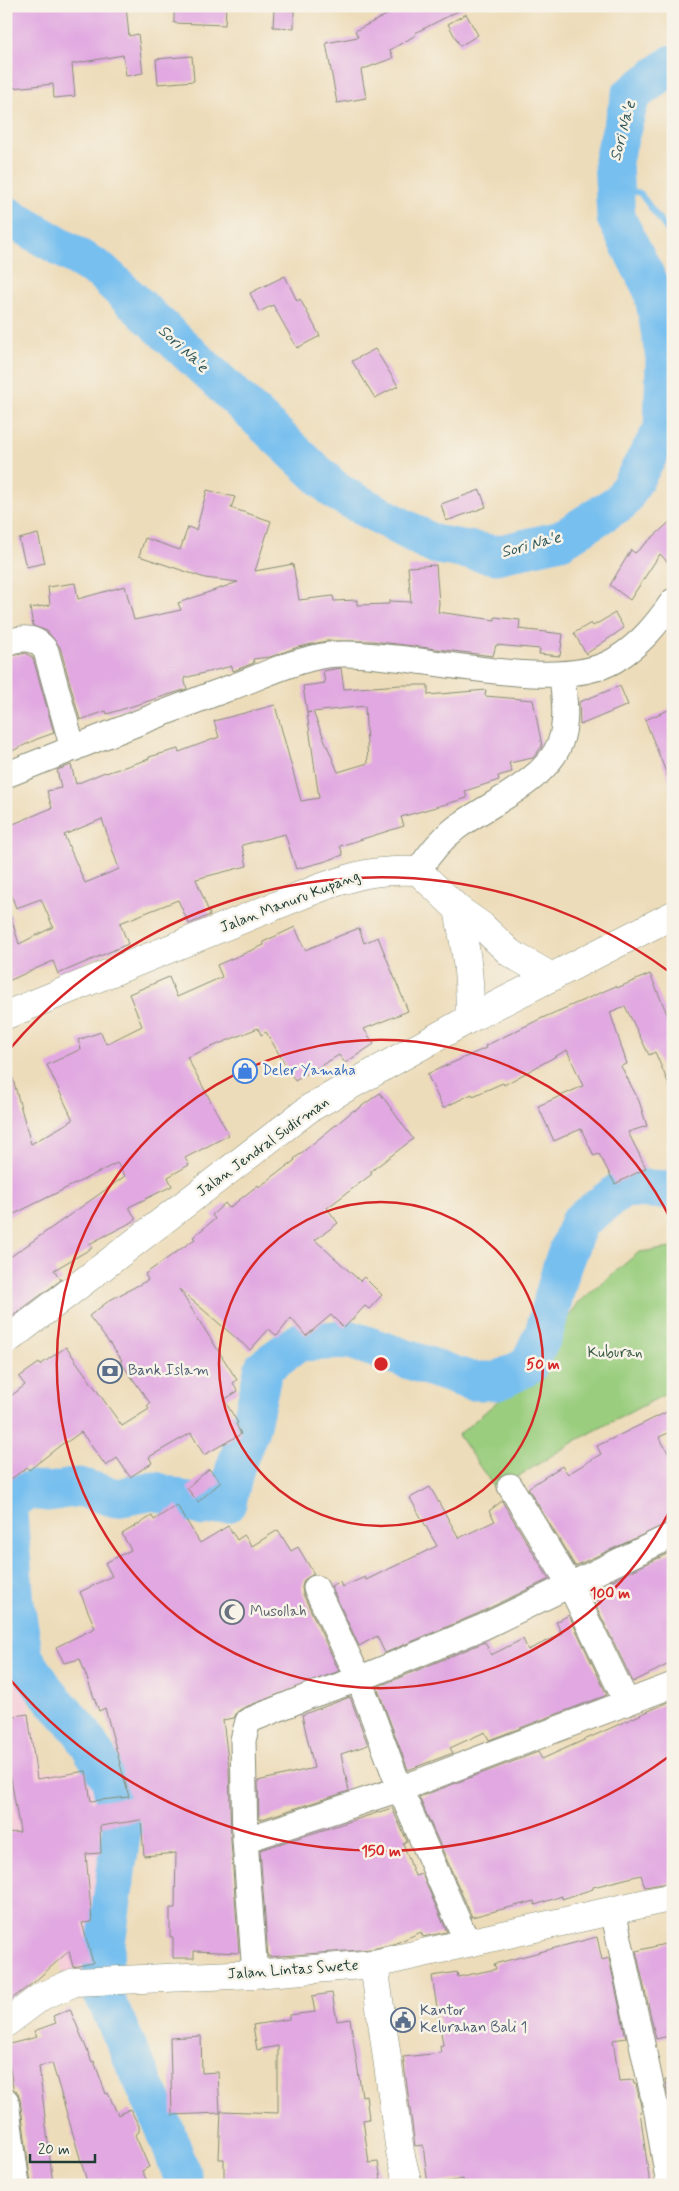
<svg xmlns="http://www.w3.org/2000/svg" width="679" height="2191" viewBox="0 0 679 2191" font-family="Mynerve,sans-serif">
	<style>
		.built { fill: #f5cfda }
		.green { fill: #9acd7e; stroke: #5c8559 }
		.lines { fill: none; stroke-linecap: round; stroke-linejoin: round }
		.stream { stroke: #77bfef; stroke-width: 6 }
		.river { stroke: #77bfef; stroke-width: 39 }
		.building { fill: #e1a8e1; fill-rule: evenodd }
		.minor-casing { stroke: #868c76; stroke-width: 27 }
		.tertiary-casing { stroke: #868c76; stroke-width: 29 }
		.secondary-casing { stroke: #868c76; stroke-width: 29 }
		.primary-casing { stroke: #868c76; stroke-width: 29 }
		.trunk-casing { stroke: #868c76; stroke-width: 29 }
		.minor { stroke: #fff; stroke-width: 25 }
		.tertiary { stroke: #fff; stroke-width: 28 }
		.secondary { stroke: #fff; stroke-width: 28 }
		.primary { stroke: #fff; stroke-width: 28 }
		.trunk { stroke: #fff; stroke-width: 28 }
		.ring { fill: none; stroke: #d62828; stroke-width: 2.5 }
		.labels { text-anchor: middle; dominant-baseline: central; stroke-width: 5; stroke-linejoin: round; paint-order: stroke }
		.street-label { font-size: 15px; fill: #1f3d34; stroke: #f7f3e8 }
		.shop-label { font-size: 15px; fill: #366cbe; stroke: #f7f3e8; text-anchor: start }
		.park-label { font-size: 15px; fill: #385a43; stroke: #f7f3e8 }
		.service-label { font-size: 15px; fill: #4e5e75; stroke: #f7f3e8; text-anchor: start }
		.worship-label { font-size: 15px; fill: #5b616d; stroke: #f7f3e8; text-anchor: start }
		.water-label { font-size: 16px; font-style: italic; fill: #315759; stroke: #f7f3e8 }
		.centre { fill: #d62828; stroke: #f7f3e8; stroke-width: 2.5 }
		.ring-label { font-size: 15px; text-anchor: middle; font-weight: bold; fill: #d62828; stroke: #f7f3e8; stroke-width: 5; stroke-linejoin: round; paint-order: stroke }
	</style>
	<rect width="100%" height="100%" fill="#f7f3e8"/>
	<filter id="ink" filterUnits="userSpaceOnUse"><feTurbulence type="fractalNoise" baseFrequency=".02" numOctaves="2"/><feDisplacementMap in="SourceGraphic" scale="10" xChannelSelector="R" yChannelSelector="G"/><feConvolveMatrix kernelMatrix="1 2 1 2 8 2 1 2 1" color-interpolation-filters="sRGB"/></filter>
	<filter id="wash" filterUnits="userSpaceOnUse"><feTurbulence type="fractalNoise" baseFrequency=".0096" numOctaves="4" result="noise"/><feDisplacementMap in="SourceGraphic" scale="20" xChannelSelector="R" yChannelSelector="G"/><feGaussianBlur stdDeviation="1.12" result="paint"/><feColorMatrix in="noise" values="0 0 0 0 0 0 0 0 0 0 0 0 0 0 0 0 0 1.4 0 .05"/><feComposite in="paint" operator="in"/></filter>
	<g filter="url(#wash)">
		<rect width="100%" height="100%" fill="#eddcb9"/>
		<path class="built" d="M6,1608l38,163 43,-1 23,21 7,33 -9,46 -10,97 -10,4 -26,2 -4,-26 -52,-80z"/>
		<path class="green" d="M673,1248v142l-96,50 -81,50 -38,-55 47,-40 39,-40 34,-52 61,-51z"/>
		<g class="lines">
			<path class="stream" d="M613,186l27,7 33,45"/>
			<path class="river" d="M6,215l95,56 236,221 96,52 63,11 65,-15 61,-39 41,-72 2,-71 -12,-67 -37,-73 -3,-58 18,-65 42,-31
				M183,2185l-1,-10 -18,-48 -64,-140 22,-158 -12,-50 -29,-48 -36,-41 -21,-32 -9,-54 -8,-104 24,-10 18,2 30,-5 37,11 39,-7 48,16 24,-4 8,-35 15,-39 14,-62 35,-25 52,-2 120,41h27l30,-15 16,-33 18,-67 17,-44 45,-34 49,2"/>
		</g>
		<g id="blocks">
			<path class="building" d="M6,6h120l3,30 9,-2 5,39 -17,3 -3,-21 -51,9 3,32 -21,2 -1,-14 -40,4 -7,-59z
				M174,6h52l-1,19 -51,-2z
				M404,6h64l-53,27 1,2 -26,15 3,8 -32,12 5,28 -29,5 -11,-60 32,-6 -3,-6z
				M274,9l20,1v18l-21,-1z
				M466,14l12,21 -18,11 -12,-22z
				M192,56l2,25 -36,3 -2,-25z
				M285,276l12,25 3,-2 20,37 -23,12 -24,-43 -14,7 -9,-19z
				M375,349l23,37 -23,12 -23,-37z
				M207,490l28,7 -4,11 40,13 -16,50 38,-7 6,36 34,-4 1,5 23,-1v5l32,-1v-3l22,1 -3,-35 28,-2 3,38 -1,9 57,8v-3l25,3 -1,9 44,5 -3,22 -21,-2 1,-5 -44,-4 -3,11 -121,-15h-45l-29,6 -28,10 -17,2 1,4 -21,8 -1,-5 -48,12 3,11 -80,25 -1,-3 -26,9 -20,-73 -13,-16 -14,-5 -3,-18 20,-3 -2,-18 27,-4 3,16 47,-13 9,34 47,-10 -3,-7 60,-21 -33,-4 -66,-22 6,-18 35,12 8,-23 8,3z
				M480,490l6,17 -40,14 -5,-17z
				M673,519v49l-13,-14 -30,46 -20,-15 21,-35 4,3z
				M38,534l7,29 -19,4 -7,-28z
				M615,613l9,15 -38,26 -12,-21 17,-10 2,3z
				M26,653l7,5 21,75 -17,6 -31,15v-97z
				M341,668l3,21 57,-4h27v10l58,-5 -1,6 48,4 9,46 -9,12 -24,5 3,9 -14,4 1,4 -34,11 2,7 -66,19 3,9 -64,20 3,9 -20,7 -27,7 -11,-35 -43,11 5,21 -51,13 14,36 -21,9 -11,-24 -58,23 8,21 -70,30 -5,-13 -47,21v-67l4,-1 9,30 34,-17 -12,-28 -25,9 -10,-28v-53l46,-19 -5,-17 14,-3 -4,-18 14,-5 5,19 29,-12 1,1 43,-14v-2l29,-8 1,3 40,-15 -5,-16 61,-16 26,96 18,-3 -12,-85 4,-1 -4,1 -4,-27 22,-3 -2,-12zM365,706l3,57 -30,9 -25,-60zM102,819l17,50 -34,14 -21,-48z
				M620,686l8,19 -48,20 -1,-23z
				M673,708v79h-1l-27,-67z
				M295,927l10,23 54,-22 5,15 14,-6 30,74 -44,18 10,15 -29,19 -6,-8 -44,26 -29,-49 -5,3 -3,-7 -71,29 42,78 -44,23 4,7 -21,12 4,9 -43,21 7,13 -47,24 3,4 -38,22 7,10 -55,41v-61l119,-84 -8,-13 -111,55v-145l5,-1 20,72 42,-24 -26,-55 34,-16 -3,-9 23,-8 5,12 36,-18 -13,-32 40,-17 8,20 45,-20 -5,-12 47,-20 -1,-3z
				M650,974l23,54v66l-18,-42 -6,3 -24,-49 -15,6 17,52 -6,2 18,35 8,25 -19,6 18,36 -31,16 -16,-30 -5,2 -13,-27 -27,12 -16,-35 45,-20 -16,-36 -63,35 -1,-2 -30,13 -1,-2 -29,14 -16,-34 59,-26 -1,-2 55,-27 76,-33 1,2z
				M380,1093l33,46 -43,33 2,2 -45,34 11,15 -23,17 45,41 4,-4 18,18 -13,14 -4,-3 -21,22 -13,-13 -25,21 -15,-18 -14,18 -8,-7 -19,21 -71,-61 58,91 -4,3 5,8 -14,9 14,23 -2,1 5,10 -37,21 -13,-22 -42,24 3,6 -22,14 -13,-19 -11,8 -25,-34 -14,10 -1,-1 -37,29 -2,-3 -21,16v-83l19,-15 -6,-8 20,-14 1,2 26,-18 56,79 27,-17 -2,-3 3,-3 -30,-42 2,-1 -33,-44 21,-16 38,-20 -3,-6 50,-35 -2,-2 22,-18 -3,-4 13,-12 4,5 29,-23 1,2 36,-27 -1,-1 60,-49 1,1z
				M673,1409v22l-14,6 14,24v60l-98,45 -47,-78 34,-22 6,8 33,-20 -4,-8z
				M209,1469l12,13 -23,20 -11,-14z
				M430,1487l29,51 36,-17 -6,-10 13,-10 47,78 -72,35 -92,39 -8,-17 -18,10 -28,-60 9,-4 2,5 23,-10 1,3 71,-34 -27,-48z
				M177,1505l23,38 28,-17 9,14 7,-5 8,11 26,-16 13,21 7,-4 16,27 -10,6 -2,7 1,7 36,77 -96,37 -6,4 -3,6 -11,2 6,48 2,73 8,112 -45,-2v7h-21v-21h-3v-29h5l1,-55 -32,3 -3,-36 -41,6 1,27 -15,1 6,68 -10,1 11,40 -20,4 -4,-16 -36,32 -27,20v-170l14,-1 -9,-54 -5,1v-62l22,-3 9,65 49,-8 5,30 38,-4 -24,-89 -6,3 -19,-52 -16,4 -8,-16 39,-19 -15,-36 32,-16 -7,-13 26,-13 -9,-16 30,-18 2,4z
				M673,1551v111l-40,20 -39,-80 16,-8 -5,-10z
				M569,1615l38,80 -118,45 -4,-8 -35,16 3,5 -45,17 -31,-83 108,-45 6,13 32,-16 5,11 34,-16 -6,-12z
				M350,1697l18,48 -27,9 8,37 -90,29 -1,-39 56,-13 -12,-53z
				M673,1700v182l-28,5 -4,-12 -48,12v2l-31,10v-3l-27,9 -1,-4 -62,16 -53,-120 119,-45 4,7z
				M392,1808l15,33 -4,2 12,33 7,-2 25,58 -24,5 -2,-5 -27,12 -22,5 -104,8 -8,-107z
				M597,1937l5,23 7,-2 17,80 -13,2 6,41 14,-1 1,4h2l6,27h-2l10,74h-186l-1,-6 -35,6 -5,-40 -8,1 -12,-89 38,-4 -1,-7 3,-1 -11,-69 25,-4 1,5 38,-8 -2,-5z
				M673,1942v93l-17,4 -20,-88z
				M332,1993l5,28 13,-2 12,77 4,-1 3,24 -6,1 6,43 9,-1 3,18 -8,1 1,4h-150v-26h-5l2,-48 57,2v-67l-21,4 -4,-25 36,-6v-4l26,-3 -3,-16z
				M70,2009l22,53 2,-1 12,33 2,-1 10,22 12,-6 9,17v6l-4,3 14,32 -7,4 7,14h-27l-2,-5 -15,5h-17l-36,-122 -13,3 14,119h-22l-11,-86 -2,-6 -5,-5 -7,-43 31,-8 -3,-6 22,-8 -3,-7z
				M201,2036l1,37 16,-1 2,41 -48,2 -2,-77z
				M665,2080h8v27h-3z"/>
		</g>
	</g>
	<g filter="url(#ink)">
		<use href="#blocks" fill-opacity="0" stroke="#868c76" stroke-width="1"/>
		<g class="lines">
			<defs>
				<path id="minor" d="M6,643c15,-6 30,-7 40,8l27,98
					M6,775c73,-29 145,-58 218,-85 34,-12 69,-30 104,-35 22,-3 46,1 68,3 57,6 171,32 219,2 26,-16 41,-35 58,-59
					M418,871c11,-17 22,-31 38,-43 32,-24 89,-46 104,-85 8,-22 4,-46 2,-68
					M510,1486l60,99 57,118
					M316,1588l43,91 41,110 68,155
					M245,1840l-2,-100 5,-19 61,-25 50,-17 124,-52 190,-92
					M613,1911l44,202 12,72
					M255,1974l-10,-134 155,-51 273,-104
					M6,2101l11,84"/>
				<path id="tertiary" d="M374,1964l26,188 8,33"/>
				<path id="secondary" d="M6,2023l36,-27 33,-14 180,-8 119,-10 299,-67"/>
				<path id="primary" d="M458,909c7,36 14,73 11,110
					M6,1015l311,-126c39,-14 59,-20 101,-18l40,38 24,17 28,27 42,24"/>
				<path id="trunk" d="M6,1341l304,-233 159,-89 204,-104"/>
			</defs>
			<use href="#minor" class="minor-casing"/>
			<use href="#tertiary" class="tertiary-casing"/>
			<use href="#secondary" class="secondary-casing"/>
			<use href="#primary" class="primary-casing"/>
			<use href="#trunk" class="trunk-casing"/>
			<use href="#minor" class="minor"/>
			<use href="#tertiary" class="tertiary"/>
			<use href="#secondary" class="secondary"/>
			<use href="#primary" class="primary"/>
			<use href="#trunk" class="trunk"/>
		</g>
	</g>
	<g class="ring">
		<circle cx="381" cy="1364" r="162"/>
		<path d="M672 1506A324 324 0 1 1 672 1222"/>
		<path d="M671 1755A487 487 0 0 1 8 1677M8 1051A487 487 0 0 1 671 973"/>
	</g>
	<defs>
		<symbol id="shop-ring" viewBox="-11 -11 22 22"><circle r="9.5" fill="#f7f3e8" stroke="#3f7fe0" stroke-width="1.5"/><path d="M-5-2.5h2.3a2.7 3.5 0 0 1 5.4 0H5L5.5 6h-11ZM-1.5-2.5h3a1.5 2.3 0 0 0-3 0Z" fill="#3f7fe0"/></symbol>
		<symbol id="bank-ring" viewBox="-11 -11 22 22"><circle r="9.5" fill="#f7f3e8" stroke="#5c6f8a" stroke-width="1.5"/><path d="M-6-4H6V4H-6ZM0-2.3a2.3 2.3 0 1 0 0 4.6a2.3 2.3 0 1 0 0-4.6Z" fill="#5c6f8a"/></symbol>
		<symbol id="mosque-ring" viewBox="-11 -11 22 22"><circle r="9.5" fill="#f7f3e8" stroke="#6b7280" stroke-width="1.5"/><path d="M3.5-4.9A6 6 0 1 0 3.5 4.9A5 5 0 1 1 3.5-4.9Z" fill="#6b7280"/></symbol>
		<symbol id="civic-ring" viewBox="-11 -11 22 22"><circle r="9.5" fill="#f7f3e8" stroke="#5c6f8a" stroke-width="1.5"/><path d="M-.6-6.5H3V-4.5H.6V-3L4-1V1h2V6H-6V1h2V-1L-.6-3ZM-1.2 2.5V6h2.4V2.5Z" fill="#5c6f8a"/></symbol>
	</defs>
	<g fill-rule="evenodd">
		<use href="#shop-ring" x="231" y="1057" width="28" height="28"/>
		<use href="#bank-ring" x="96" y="1357" width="28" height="28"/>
		<use href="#mosque-ring" x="218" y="1598" width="28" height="28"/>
		<use href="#civic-ring" x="389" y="2006" width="28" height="28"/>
	</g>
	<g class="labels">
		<g class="street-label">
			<text transform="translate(290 902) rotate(-21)">Jalan Manuru Kupang</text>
			<text transform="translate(263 1147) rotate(-36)">Jalan Jendral Sudirman</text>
			<text transform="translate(293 1970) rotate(-4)">Jalan Lintas Swete</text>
		</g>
		<g class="shop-label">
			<text x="262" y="1071">Deler Yamaha</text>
		</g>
		<g class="park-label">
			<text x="615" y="1353">Kuburan</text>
		</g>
		<g class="service-label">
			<text x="128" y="1371">Bank Islam</text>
			<text x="420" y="2011">Kantor<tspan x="420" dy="17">Kelurahan Bali 1</tspan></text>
		</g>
		<g class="worship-label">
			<text x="250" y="1612">Musollah</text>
		</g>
		<g class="water-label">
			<text transform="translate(623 131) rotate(-75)">Sori Na'e</text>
			<text transform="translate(183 349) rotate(43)">Sori Na'e</text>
			<text transform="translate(531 545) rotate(-15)">Sori Na'e</text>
		</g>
	</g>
	<circle cx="381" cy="1364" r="8" class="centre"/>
	<g class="ring-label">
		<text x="543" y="1369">50 m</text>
		<text x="610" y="1598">100 m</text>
		<text x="381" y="1856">150 m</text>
	</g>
	<rect width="679" height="2191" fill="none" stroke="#f7f3e8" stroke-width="25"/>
	<path d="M30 2154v8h65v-8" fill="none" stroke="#1f3d34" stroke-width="2.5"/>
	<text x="38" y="2154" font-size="15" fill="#1f3d34" stroke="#f7f3e8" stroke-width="4" paint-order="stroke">20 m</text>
</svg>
